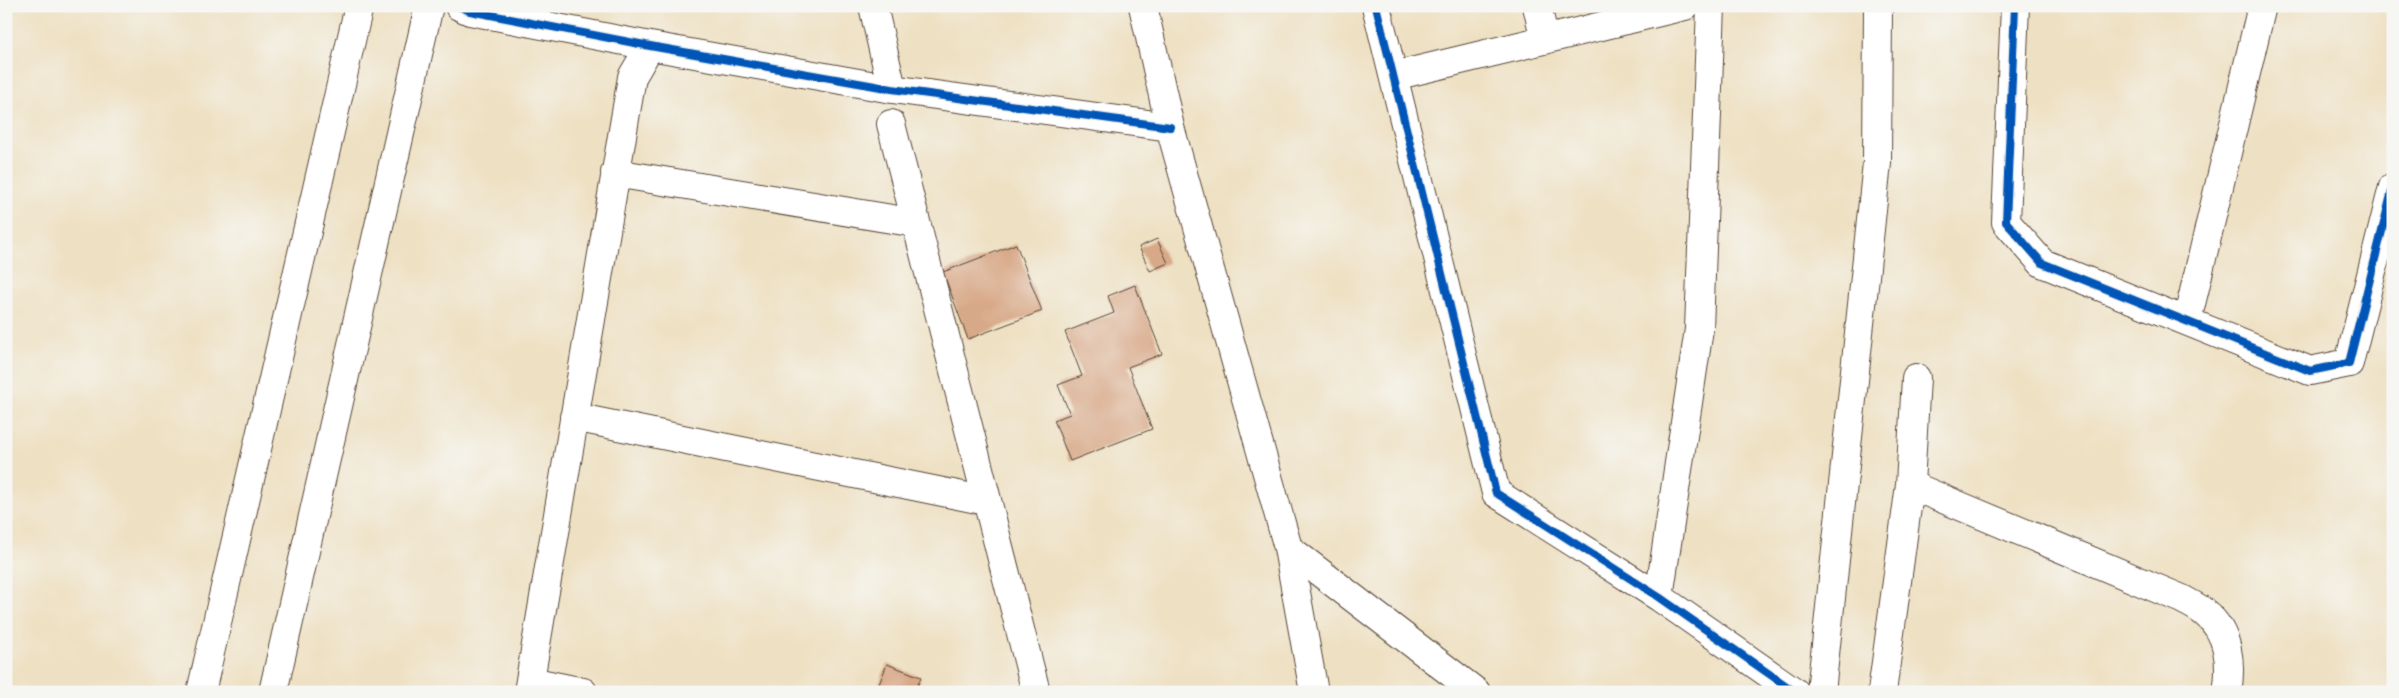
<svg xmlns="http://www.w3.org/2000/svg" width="2399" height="698" viewBox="0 0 2399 698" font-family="'Sorts Mill Goudy',serif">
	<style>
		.building { fill: #d8a988 }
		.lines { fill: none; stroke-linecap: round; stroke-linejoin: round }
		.minor-casing { stroke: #564537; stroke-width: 30 }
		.minor { stroke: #fff; stroke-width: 28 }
		.cycleway-casing { stroke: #f6f6f2; stroke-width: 11 }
		.cycleway { stroke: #0057b8; stroke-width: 8 }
	</style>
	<rect width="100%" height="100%" fill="#f6f6f2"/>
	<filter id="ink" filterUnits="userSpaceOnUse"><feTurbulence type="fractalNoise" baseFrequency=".02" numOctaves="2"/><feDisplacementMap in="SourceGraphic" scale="10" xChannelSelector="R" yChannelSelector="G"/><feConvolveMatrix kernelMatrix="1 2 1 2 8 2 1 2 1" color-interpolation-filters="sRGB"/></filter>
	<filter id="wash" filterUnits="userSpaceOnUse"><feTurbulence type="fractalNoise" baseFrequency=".0096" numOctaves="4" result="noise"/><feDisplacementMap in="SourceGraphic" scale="20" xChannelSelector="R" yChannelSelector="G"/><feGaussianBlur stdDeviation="1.12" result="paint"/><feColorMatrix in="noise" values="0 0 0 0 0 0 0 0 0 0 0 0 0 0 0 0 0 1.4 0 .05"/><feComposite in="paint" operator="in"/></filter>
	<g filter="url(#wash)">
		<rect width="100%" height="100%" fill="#eee0c2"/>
		<g id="blocks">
			<path class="building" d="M1157,239l11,24 -18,8 -11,-24z
				M1016,244l26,67 -74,28 -25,-67z
				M1135,285l27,69 -34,13 24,62 -82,32 -16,-41 16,-6 -12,-29 24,-9 -17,-44 49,-19 -6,-17z
				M887,664l34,13 -6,15h-25l-12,-5z"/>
		</g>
	</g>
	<g filter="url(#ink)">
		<use href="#blocks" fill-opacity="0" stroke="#564537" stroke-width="1"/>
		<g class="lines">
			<defs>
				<path id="minor" d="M459,6l11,5 180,35 242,43 278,38
					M873,6l19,83
					M1143,6l27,121 118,421 26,144
					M1376,6l120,487 163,104 136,95
					M1537,6l8,34
					M2015,6l-9,216 36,41 268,108 39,-8 44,-176
					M1394,76l291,-70
					M891,124l145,568
					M615,173l301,50
					M2187,321l75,-315
					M574,417l413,84
					M1910,485l272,114c7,4 16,8 23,14 24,19 27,51 22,79
					M1288,548l188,144
					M1659,597l40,-268 12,-323
					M530,681l53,11
					M201,692l158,-686
					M273,692l156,-686
					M528,692l104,-615 18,-31
					M1821,692l56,-529 1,-157
					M1882,692l28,-207 6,-107"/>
			</defs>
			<use href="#minor" class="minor-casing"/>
			<use href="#minor" class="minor"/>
			<defs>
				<path id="cycleway" d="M459,6l11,5 180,35 242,43 278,38
					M1376,6l120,487 163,104 136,95
					M2015,6l-9,216 36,41 268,108 39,-8 44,-176"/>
			</defs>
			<use href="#cycleway" class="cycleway-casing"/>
			<use href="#cycleway" class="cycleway"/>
		</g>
	</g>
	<rect width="2399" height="698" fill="none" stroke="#f6f6f2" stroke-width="25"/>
</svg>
